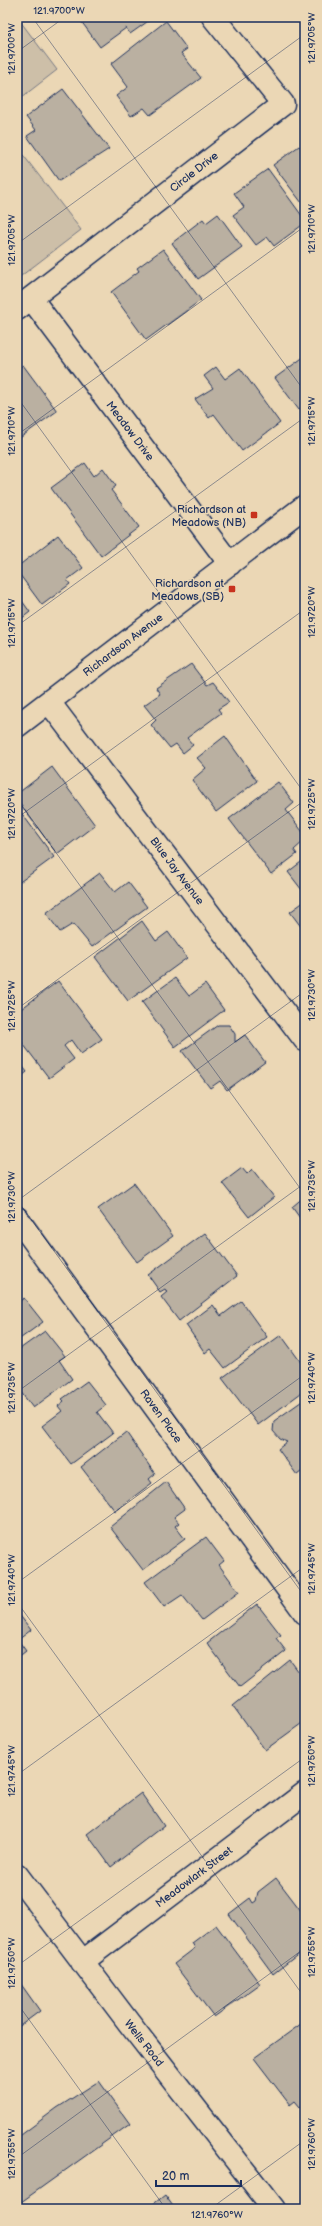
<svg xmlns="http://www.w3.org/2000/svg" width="322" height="2226" viewBox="0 0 322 2226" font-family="'Balsamiq Sans',sans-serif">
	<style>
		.green { fill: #cdbfa8; stroke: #747783 }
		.building { fill: #bab0a1; stroke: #1b2f5e }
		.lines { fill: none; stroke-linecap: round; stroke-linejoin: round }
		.street-casing { stroke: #1b2f5e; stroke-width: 25 }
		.street { stroke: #ebd7b5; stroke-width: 22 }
		.ticks { fill: none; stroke: #1b2f5e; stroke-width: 1; stroke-opacity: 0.45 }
		.poi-dot { fill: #c8321e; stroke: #ebd7b5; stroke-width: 1.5 }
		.labels { text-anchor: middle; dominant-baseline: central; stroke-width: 3; stroke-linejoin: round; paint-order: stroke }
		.street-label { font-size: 11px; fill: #1b2f5e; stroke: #ebd7b5 }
		.poi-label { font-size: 11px; fill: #1b2f5e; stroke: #ebd7b5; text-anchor: end }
		.neatline { fill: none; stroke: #1b2f5e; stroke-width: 1.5 }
		.ticks-label { font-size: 10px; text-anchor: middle; fill: #1b2f5e }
	</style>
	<rect width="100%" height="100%" fill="#ebd7b5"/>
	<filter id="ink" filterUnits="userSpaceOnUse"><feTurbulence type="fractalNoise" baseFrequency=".025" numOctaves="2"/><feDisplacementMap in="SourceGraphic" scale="8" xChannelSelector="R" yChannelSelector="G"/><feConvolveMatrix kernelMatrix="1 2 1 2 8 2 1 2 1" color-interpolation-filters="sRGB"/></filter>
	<g filter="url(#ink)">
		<path class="green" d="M17,17l40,53 -40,31z
			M17,147l64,83 -64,49z"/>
		<path class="building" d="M78,17h76l-24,17 -4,-6 -26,19z
			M166,21l21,28 -6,4 20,25 -51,37 -6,-7 -13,8 -15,-20 12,-9 -17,-23z
			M63,89l46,60 -50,32 -32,-45 9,-6 -10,-13z
			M299,146l2,2 4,-2v61l-32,-42z
			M268,169l37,51v3l-31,23 -7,-9 -11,8 -23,-30 11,-8 -10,-14z
			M218,214l24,33 -44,32 -26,-36 31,-24 3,4z
			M163,249l38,51 -55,40 -35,-48 28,-21 -2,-3z
			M305,356v49l-6,5 -24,-32z
			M23,365l34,46 -40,29v-71z
			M216,367l9,12 15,-11 40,55 -38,28 -28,-37 -5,4 -14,-19 18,-11 -9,-12z
			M85,463l9,13 9,-8 13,18 -5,4 28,37 -38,29 -50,-68z
			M58,535l25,33 -16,12 3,4 -28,21 -25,-34v-4z
			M17,594l13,18 -13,10z
			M191,664l16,21 6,-3 16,20 -11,7 3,4 -34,25 6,7 -10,8 -7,-9 -6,4 -19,-23 5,-5 -12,-15 16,-11 -4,-6z
			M225,736l32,45 -41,31 -24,-32 14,-12 -9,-10z
			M52,767l43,58 -38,29 -40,-54v-6z
			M278,782l16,21 -8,7 19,25v5l-11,10 3,4 -26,20 -42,-55z
			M17,807l37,50 -37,27z
			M305,859v35l-17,-22z
			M100,873l15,19 13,-10 19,25 -55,40 -19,-23 -13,8 -14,-19z
			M305,901v31l-15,-20z
			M142,921l14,20 12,-9 19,26 -59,43 -33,-44z
			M175,978l14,18 16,-12 19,26 -49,37 -33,-45z
			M58,981l44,58 -21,15 -10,-14 -7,6 10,13 -25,19 -32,-42v-24z
			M218,1025h11l6,9v8l10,-7 20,27 -38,28 -7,-9 -10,7 -28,-37z
			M17,1059l10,13 -10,8z
			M242,1168l5,6 5,-5 22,28 -25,20 -27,-34z
			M134,1183l39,53 -36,26 -39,-53z
			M305,1196v29l-13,-18z
			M205,1233l32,43 -58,45 -18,-24 6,-5 -2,-3 -5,3 -12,-17z
			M24,1298l19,24 -26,19v-38z
			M241,1301l26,36 -42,31 -15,-19 -5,4 -19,-28 27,-20 8,11z
			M45,1331l20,25 -6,4 13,19 -39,29 -16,-21v-36z
			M281,1335l24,33v22l-47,35 -36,-47z
			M87,1381l19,24 -9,7 16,21 -42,31 -29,-38 20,-15 -4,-5 6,-5 -2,-2z
			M305,1399v70l-8,6 -19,-26 9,-7 -7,-3 -7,-8 1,-10z
			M126,1432l29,42 -6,5 3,4 -37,28 -34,-44z
			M166,1482l19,27 -11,8 5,6 -4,3 10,13 -42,31 -33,-43z
			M206,1537l18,24 -5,4 20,27 -37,28 -20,-25 -18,12 -19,-25z
			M257,1604l24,31 -5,3 10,13 -46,36 -33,-44z
			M18,1613l13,17 -13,10 8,11 -9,7z
			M290,1660l15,20v41l-40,29 -32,-44z
			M141,1793l23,33 -53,41 -24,-33z
			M276,1878l29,38v33l-32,25 -44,-60 21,-16 3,5 3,-2 2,-9z
			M216,1925l44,59 -46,33 -40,-53 21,-16 -3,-5z
			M18,1980l22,31 -23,17v-47z
			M305,2021v82l-5,4 -5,-6 -5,4 -36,-47z
			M99,2081l31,43 -113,81v-67l40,-30z
			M165,2195l10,14h-28z"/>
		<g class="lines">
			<defs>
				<path id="street" d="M31,298l199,266
					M17,309l266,-205 -70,-87
					M49,702l256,338
					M17,726l288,-220
					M17,1218l288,395
					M17,1875l112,148 145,186
					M82,1962l223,-169"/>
			</defs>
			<use href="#street" class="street-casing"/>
			<use href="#street" class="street"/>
		</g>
	</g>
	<path class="ticks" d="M32,17l273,375M17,52l48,-35M17,244l288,-210M17,397l288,397M17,435l288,-209M17,626l288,-209M17,799l288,396M17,818l288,-209M17,1009l288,-209M17,1200l288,397M17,1201l288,-210M17,1392l288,-209M17,1583l288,-209M17,1602l288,396M17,1775l288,-209M17,1966l288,-209M17,2003l149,206M17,2158l288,-210M210,2209l95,-69"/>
	<g class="poi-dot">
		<rect x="250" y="511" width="8" height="8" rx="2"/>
		<rect x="228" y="585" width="8" height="8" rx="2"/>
	</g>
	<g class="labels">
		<g class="street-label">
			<text transform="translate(194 172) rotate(-38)">Circle Drive</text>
			<text transform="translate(130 431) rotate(53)">Meadow Drive</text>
			<text transform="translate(123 645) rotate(-37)">Richardson Avenue</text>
			<text transform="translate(177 871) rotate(53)">Blue Jay Avenue</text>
			<text transform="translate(161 1416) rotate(54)">Raven Place</text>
			<text transform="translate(194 1877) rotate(-37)">Meadowlark Street</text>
			<text transform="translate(144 2043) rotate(52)">Wells Road</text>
		</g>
		<g class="poi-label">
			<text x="246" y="509">Richardson at<tspan x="246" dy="13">Meadows (NB)</tspan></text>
			<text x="224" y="583">Richardson at<tspan x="224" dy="13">Meadows (SB)</tspan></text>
		</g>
	</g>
	<rect width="322" height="2226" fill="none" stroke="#ebd7b5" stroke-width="44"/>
	<path d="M156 2180v6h85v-6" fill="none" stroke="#1b2f5e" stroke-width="2"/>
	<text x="162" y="2180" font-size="12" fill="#1b2f5e" stroke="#ebd7b5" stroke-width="3" paint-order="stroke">20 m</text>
	<rect x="22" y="22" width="278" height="2182" class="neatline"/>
	<g class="ticks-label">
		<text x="59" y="14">121.9700°W</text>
		<text transform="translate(311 38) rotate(-90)" y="4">121.9705°W</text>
		<text transform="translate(11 49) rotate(-90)" y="4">121.9700°W</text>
		<text transform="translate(311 229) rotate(-90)" y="4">121.9710°W</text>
		<text transform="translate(11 240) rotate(-90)" y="4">121.9705°W</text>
		<text transform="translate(311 421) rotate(-90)" y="4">121.9715°W</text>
		<text transform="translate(11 431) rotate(-90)" y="4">121.9710°W</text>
		<text transform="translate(311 612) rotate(-90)" y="4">121.9720°W</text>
		<text transform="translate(11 623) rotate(-90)" y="4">121.9715°W</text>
		<text transform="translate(311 804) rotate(-90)" y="4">121.9725°W</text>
		<text transform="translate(11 814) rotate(-90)" y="4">121.9720°W</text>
		<text transform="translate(311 995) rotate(-90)" y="4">121.9730°W</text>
		<text transform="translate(11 1006) rotate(-90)" y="4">121.9725°W</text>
		<text transform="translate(311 1186) rotate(-90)" y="4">121.9735°W</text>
		<text transform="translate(11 1197) rotate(-90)" y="4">121.9730°W</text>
		<text transform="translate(311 1378) rotate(-90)" y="4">121.9740°W</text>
		<text transform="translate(11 1388) rotate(-90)" y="4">121.9735°W</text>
		<text transform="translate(311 1569) rotate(-90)" y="4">121.9745°W</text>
		<text transform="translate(11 1580) rotate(-90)" y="4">121.9740°W</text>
		<text transform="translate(311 1761) rotate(-90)" y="4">121.9750°W</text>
		<text transform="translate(11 1771) rotate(-90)" y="4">121.9745°W</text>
		<text transform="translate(311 1952) rotate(-90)" y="4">121.9755°W</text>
		<text transform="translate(11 1963) rotate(-90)" y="4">121.9750°W</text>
		<text transform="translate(311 2144) rotate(-90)" y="4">121.9760°W</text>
		<text transform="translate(11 2154) rotate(-90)" y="4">121.9755°W</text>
		<text x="217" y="2218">121.9760°W</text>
	</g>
</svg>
